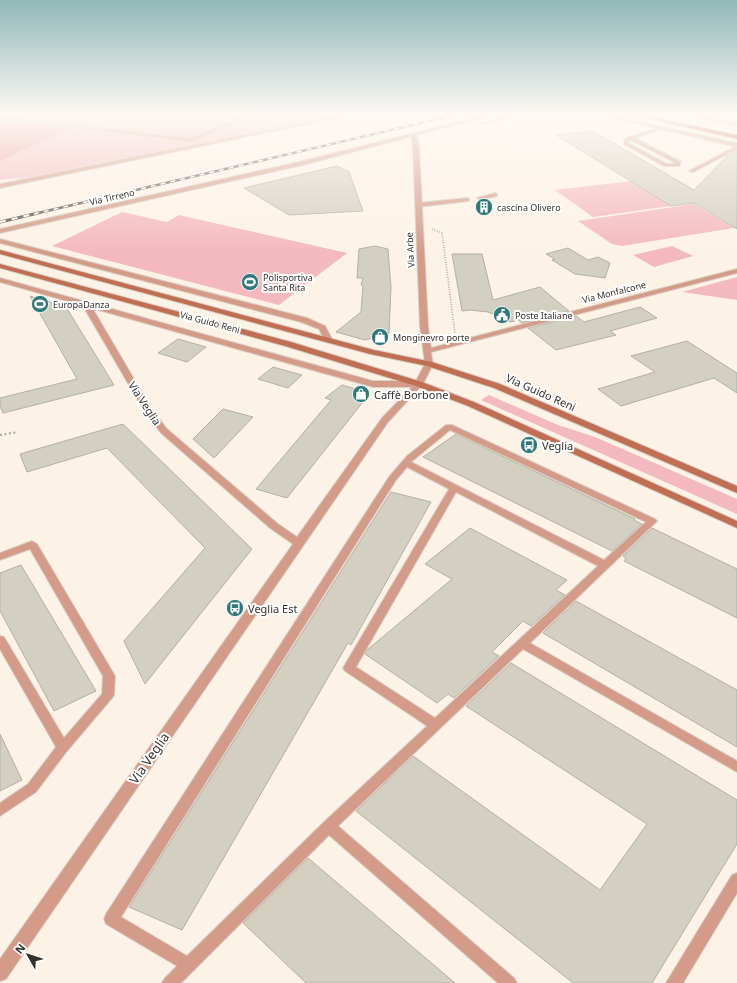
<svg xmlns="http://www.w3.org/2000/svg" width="737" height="983" viewBox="0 0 737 983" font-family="'Noto Sans',sans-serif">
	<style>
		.green { fill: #f4b9be }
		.forest { fill: #eb969e }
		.building { fill: #d3cfc1; stroke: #b3afa2 }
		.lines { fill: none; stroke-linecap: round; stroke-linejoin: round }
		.service-casing { stroke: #d9cfc5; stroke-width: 2 }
		.pedestrian-casing { stroke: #d9cfc5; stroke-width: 2 }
		.minor-casing { stroke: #d9cfc5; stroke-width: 2 }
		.tertiary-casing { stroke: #d9cfc5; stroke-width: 2 }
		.secondary-casing { stroke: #d9cfc5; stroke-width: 2 }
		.primary-casing { stroke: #d9cfc5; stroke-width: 2 }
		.path-far1 { stroke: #aca49b; stroke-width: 1.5; stroke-dasharray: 1 1.5; stroke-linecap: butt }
		.path { stroke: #aca49b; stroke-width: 2; stroke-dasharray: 2 2.5; stroke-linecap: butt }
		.service { fill: #d49c88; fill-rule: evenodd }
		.pedestrian { fill: #d49c88; fill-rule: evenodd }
		.minor { fill: #d49c88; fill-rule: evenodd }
		.tertiary { fill: #d49c88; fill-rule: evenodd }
		.secondary { fill: #c06f53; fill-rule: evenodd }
		.primary { fill: #b04d28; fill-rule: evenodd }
		.rail-far1-casing { stroke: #5a544f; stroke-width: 2.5 }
		.rail-casing { stroke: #5a544f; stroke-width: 3 }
		.rail-far1 { stroke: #fff; stroke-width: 1.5; stroke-dasharray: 5; stroke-linecap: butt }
		.rail { stroke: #fff; stroke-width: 2; stroke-dasharray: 6; stroke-linecap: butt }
		.labels { text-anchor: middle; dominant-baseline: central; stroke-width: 4; stroke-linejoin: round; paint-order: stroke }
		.far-street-label { font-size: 9px; fill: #34302c; stroke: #fff }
		.far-poi-label { font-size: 9px; fill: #34302c; stroke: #fff; text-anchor: start }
		.street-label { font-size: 11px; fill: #34302c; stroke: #fff }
		.poi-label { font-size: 11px; fill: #34302c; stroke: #fff; text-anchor: start }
		.near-street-label { font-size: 13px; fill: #34302c; stroke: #fff }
	</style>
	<rect width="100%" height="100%" fill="#fdf2e6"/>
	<path class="green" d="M0,115h341l-310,62 -31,3z
		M632,181l39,25 -78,11 -38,-27z
		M694,204l40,24 -112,18 -10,-2 -34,-23z
		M122,212l45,10 12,-7 168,38 -68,52 -227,-59z
		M672,246l21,10 -39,11 -21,-12z
		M737,277v23l-55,-8z
		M489,395l69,30 37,12 142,62v15l-256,-114z"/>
	<path class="forest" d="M0,120l70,8 -70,33z"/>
	<path class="building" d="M593,131l101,59 33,-34 10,-5v78l-43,-26 -23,3 -115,-71z
		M337,166l12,6 14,39 -74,4 -45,-27z
		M375,246l13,3 3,39 -2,45 -24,7 -29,-8 25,-20 2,-27h-2l2,-7h-6l2,-29z
		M568,248l20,12 10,-3 12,6 -5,15 -30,-4 -23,-14 3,-1 -9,-5z
		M452,254h30l11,46 47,-13 29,24 -47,12 -4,-3 -7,2 -23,-10 -18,-2 -8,1z
		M30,296l36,11 48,78 -111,28 -3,-7v-8l77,-19z
		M640,307l17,11 -47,13 6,4 -60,15 -28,-22 48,-12 8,6z
		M178,339l28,8 -19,15 -29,-9z
		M687,341l50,32v20l-23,-15 -93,28 -23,-17 57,-17 -24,-16z
		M273,367l29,8 -14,13 -30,-9z
		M342,385l28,8 -83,105 -31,-9 75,-89 -6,-2z
		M223,409l30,8 -39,41 -21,-19z
		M123,424l129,125 -107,135 -21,-43 81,-93 -98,-100 -80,24 -7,-18z
		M456,434l179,85 -1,1 8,4 -30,27 -189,-94z
		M391,492l40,10 -80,143 -3,-2 -166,287 -53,-23z
		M470,528l97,52 -11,10 9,5 -34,31 -8,-5 -31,31 7,4 -45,42 -6,-4 -11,9 -72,-49 2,-4 85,-71 -27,-15z
		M652,528l85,41v49l-113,-57 2,-3 -3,-2z
		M21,565l75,126 -42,20 -54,-100v-38z
		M576,601l161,89v57l-194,-114z
		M511,663l226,137v44l-85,139h-79l-217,-172 57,-55 187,134 47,-66 -181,-118z
		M0,734l22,46 -22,11z
		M308,858l147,125h-149l-63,-60z"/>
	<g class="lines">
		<defs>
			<path id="service" d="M661,127l4,1 -30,10 46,24 -2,4h-15l-40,-22v-4l5,-3zM631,140l45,23 -9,1 -39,-21v-1z
				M737,146v3l-44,23 -4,-1z
				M495,193l2,1v2l-17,4 -3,-2z
				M467,198l2,1v2l-51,6 -3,-2 3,-2z
				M446,425h6l203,94 2,2 -2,2 -125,120 207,118v11l-214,-123 -185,177 176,152 3,5h-19l-169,-148 -148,148h-19l3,-5 12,-12 -71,-42 -2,-5 2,-5 283,-437 18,-21zM450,430l196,92 -42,38 -193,-98zM407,467l42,22 -106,179 2,3 82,55 -103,96 -137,134 -66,-39 275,-437zM456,492l142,74 -163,152 -79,-51z
				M32,541l5,3 78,132 -1,19 -2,3 -45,53 -31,41 -36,24v-13l28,-19 28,-37 -56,-98v-13l4,1 60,101 38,-44 1,-18 -73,-127 -30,11v-7z
				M737,873v20l-54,90h-17l66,-108z"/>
			<path id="pedestrian" d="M241,115h5l-8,7 -47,20 -191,-23v-2l190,21 44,-18z"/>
			<path id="minor" d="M601,115h8l128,28v4z
				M688,115h9l40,9v2z
				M414,134l3,2 2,12 9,178 3,22 306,-79v4l-306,79 2,12 -10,20 -35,38 -382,557 -6,2v-22l293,-415 -23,-16 -109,-95 -18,-24 -57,-98 2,-4 -88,-25v-4l373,103h43l9,-17 -5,-38 -7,-178 -2,-12zM95,309l278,78h39l-30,31 -85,119 -19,-13 -111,-95 -16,-21 -57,-97z
				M0,239l307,79 18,8 7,13 -1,2h-6l-6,-12 -18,-7 -301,-79z"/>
			<path id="tertiary" d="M342,115h9l-351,73v-4z
				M485,115h8l-190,50 -303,68v-4l303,-68z
				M512,115h8l-37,9 -2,-1z"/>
			<path id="secondary" d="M0,250l374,100 58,12 68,22 237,102v7l-243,-105 -67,-22 -57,-12 -370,-100z
				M0,264l291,78 131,40 52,20 263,119v7l-269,-122 -52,-20 -131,-40 -285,-78z"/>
			<path id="primary" d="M633,115h9l95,20v4z"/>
		</defs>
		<use href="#service" class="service-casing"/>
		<use href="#pedestrian" class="pedestrian-casing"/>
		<use href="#minor" class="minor-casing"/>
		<use href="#tertiary" class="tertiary-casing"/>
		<use href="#secondary" class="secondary-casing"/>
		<use href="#primary" class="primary-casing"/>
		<path class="path-far1" d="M194,115l20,2
			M432,229l10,4 13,100"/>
		<path class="path" d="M0,435l18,-3"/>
		<use href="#service" class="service"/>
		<use href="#pedestrian" class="pedestrian"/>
		<use href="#minor" class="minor"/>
		<use href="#tertiary" class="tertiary"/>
		<use href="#secondary" class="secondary"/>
		<use href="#primary" class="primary"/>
		<defs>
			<path id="rail-far1" d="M34,214l421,-99"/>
			<path id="rail" d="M0,222l38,-9"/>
		</defs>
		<use href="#rail-far1" class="rail-far1-casing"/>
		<use href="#rail" class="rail-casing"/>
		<use href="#rail-far1" class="rail-far1"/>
		<use href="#rail" class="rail"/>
	</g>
	<linearGradient id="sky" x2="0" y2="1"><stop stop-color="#90b8b8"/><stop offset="0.45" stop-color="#fef9f4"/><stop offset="1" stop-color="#fef9f4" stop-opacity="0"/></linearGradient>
	<rect width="737" height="253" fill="url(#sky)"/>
	<defs>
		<symbol id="building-disc" viewBox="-11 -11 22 22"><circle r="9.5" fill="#2f787c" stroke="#fff"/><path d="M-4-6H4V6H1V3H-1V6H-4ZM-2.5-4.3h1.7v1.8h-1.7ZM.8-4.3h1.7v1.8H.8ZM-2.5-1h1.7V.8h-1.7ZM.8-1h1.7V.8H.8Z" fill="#fff"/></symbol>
		<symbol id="stadium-disc" viewBox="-11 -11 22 22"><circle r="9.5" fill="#2f787c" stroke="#fff"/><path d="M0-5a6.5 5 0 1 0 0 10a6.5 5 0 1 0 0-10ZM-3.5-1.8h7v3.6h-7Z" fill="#fff"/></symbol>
		<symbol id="civic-disc" viewBox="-11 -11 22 22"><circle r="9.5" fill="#2f787c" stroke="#fff"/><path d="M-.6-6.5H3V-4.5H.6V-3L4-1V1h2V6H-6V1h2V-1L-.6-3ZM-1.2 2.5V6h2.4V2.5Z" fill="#fff"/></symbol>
		<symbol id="shop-disc" viewBox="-11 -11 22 22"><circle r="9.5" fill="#2f787c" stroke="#fff"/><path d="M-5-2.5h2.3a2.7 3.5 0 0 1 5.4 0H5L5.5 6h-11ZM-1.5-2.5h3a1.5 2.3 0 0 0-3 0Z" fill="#fff"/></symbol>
		<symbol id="bus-disc" viewBox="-11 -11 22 22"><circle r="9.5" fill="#2f787c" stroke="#fff"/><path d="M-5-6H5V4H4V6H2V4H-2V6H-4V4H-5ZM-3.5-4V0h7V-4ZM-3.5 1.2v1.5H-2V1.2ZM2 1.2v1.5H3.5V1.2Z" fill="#fff"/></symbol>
	</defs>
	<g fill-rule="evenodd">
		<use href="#building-disc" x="474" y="197" width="20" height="20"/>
		<use href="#stadium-disc" x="240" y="272" width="20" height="20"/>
		<use href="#stadium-disc" x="30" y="294" width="20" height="20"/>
		<use href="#civic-disc" x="492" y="305" width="20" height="20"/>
		<use href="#shop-disc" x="370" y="327" width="20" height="20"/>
		<use href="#shop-disc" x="351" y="384" width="20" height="20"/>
		<use href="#bus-disc" x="519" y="435" width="20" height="20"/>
		<use href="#bus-disc" x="225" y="598" width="20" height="20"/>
	</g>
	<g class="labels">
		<g class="far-street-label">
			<text transform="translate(112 197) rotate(-13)">Via Tirreno</text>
			<text transform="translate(410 250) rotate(-93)">Via Arbe</text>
			<text transform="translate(614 292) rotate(-14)">Via Monfalcone</text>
			<text transform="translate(210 322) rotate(15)">Via Guido Reni</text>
		</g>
		<g class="far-poi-label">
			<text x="497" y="207">cascina Olivero</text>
			<text x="263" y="277">Polisportiva<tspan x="263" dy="10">Santa Rita</tspan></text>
			<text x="53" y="304">EuropaDanza</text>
			<text x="515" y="315">Poste Italiane</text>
			<text x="393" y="337">Monginevro porte</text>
		</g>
		<g class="street-label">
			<text transform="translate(541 392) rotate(24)">Via Guido Reni</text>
			<text transform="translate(145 403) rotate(57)">Via Veglia</text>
		</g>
		<g class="poi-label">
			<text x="374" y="394">Caffè Borbone</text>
			<text x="542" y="445">Veglia</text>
			<text x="248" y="608">Veglia Est</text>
		</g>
		<g class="near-street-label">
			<text transform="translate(149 758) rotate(-55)">Via Veglia</text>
		</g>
	</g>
	<g transform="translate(28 955) rotate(309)" stroke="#ffffff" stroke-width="3" paint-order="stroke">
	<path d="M0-3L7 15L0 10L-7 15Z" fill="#34302c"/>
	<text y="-6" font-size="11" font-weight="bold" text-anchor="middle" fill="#34302c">N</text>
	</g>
</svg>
